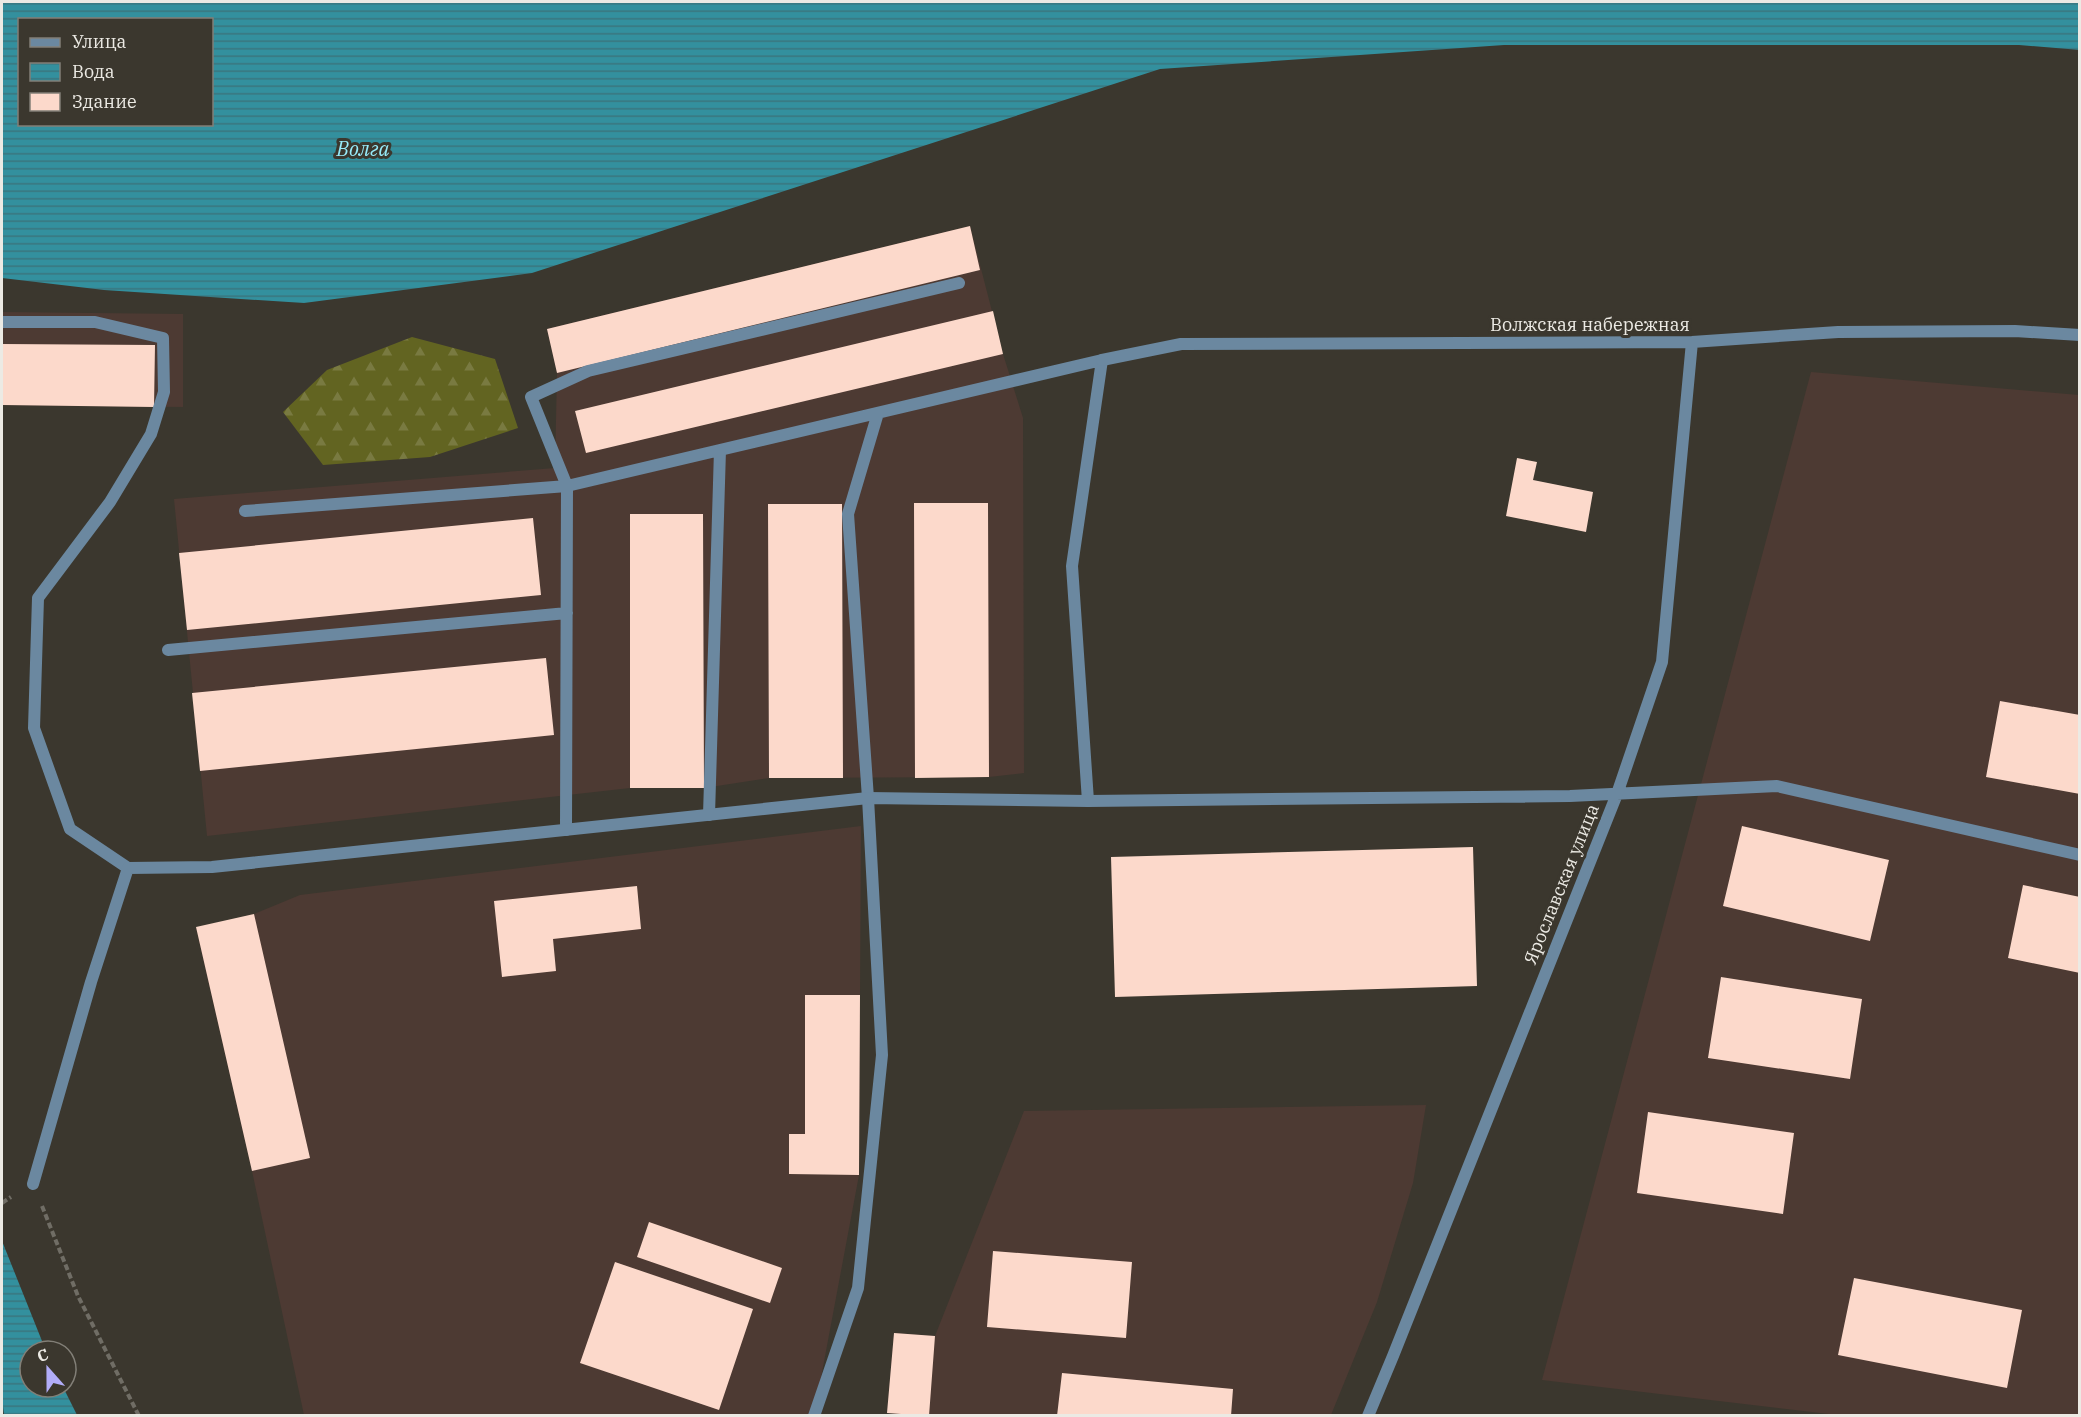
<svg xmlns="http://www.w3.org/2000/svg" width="2081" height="1417" viewBox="0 0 2081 1417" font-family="'IBM Plex Serif',serif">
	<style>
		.industrial { fill: #4d3a33 }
		.forest { fill: url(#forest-firs) }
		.water { fill: url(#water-rules); fill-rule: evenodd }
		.building { fill: #fcd9cb }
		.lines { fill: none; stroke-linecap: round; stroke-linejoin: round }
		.path { stroke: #706d65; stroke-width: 4; stroke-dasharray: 6 3; stroke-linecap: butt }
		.service { stroke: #6b88a0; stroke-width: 12 }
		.minor { stroke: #6b88a0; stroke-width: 12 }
		.labels { text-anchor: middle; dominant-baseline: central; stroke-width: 6; stroke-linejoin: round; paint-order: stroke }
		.street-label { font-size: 18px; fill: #eceae4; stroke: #3b372e }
		.water-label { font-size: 20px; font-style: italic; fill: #97ebfa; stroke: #3b372e }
	</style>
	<defs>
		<pattern id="forest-firs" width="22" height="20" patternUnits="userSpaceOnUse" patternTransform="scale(1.5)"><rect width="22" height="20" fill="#626421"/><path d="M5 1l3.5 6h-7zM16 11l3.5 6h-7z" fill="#797a41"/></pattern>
		<pattern id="water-rules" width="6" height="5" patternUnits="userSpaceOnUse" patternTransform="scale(1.5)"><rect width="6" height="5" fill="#33909e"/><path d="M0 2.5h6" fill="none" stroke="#3a767e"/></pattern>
	</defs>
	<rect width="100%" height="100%" fill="#3b372e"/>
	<path class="industrial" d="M970,226l33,128 20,64 1,355 -35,4 -220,1 -65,10h-74l-423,48 -33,-337 381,-31 2,-95 -10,-44z
		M2,312l181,2v93l-181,-2z
		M1811,372l268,23v1020h-242l-295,-35z
		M861,826l-2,349 -45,240h-510l-52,-244 -56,-243 58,-14 46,-19z
		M1426,1105l-13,78 -36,119 -46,113 -411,1 -33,-3 7,-80 41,3 89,-225z"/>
	<path class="forest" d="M412,337l83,22 23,69 -88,29 -107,8 -40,-53 44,-42z"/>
	<path class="water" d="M2,2h2077l1,48 -61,-5h-515l-344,24 -628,204 -228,30 -200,-13 -102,-12zM20,20h192v104h-192z
		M2,1241l44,110h-16v36h33l14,28h-73l-2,-17z"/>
	<path class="building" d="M970,226l10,44 -423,103 -10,-44z
		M993,311l10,43 -417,99 -11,-42z
		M2,344l153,1 -1,62 -152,-2z
		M1517,458l20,4 -4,18 60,12 -7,40 -80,-16z
		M914,503h74l1,274 -74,1z
		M768,504h74l1,274h-74z
		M630,514h73l1,274h-74z
		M533,518l8,77 -354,35 -8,-77z
		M546,658l8,77 -354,36 -8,-78z
		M2000,701l80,14v79l-94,-17z
		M1742,826l147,34 -19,81 -147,-35z
		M1473,847l4,139 -362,11 -4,-140z
		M2023,885l57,12v76l-72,-15z
		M637,886l4,43 -88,10 3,32 -54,6 -8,-76z
		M254,914l56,244 -58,13 -56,-244z
		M1721,977l141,22 -12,80 -142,-21z
		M805,995h55l-1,180 -70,-1v-40h16z
		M1648,1112l146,21 -11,81 -146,-21z
		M649,1222l133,46 -12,35 -133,-46z
		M993,1251l139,11 -6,76 -139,-11z
		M615,1262l138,47 -34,101 -139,-47z
		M1854,1278l168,32 -15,78 -169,-33z
		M894,1333l41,3 -6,80 -42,-3z
		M1062,1373l171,16 -2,27h-174z"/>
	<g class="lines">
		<path class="path" d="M2,1203l9,-6
			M42,1206l36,90 61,120"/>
		<path class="service" d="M2,322h93l68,16 1,54 -13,42 -41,68 -72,96 -4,130 36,101 58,39
			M245,511l322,-25 535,-126 -30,206 16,235
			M168,650l399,-37
			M709,815l11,-365
			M566,830l1,-344 -36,-89 57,-26 371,-88
			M814,1416l44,-128 24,-233 -14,-257 -20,-284 30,-101"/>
		<path class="minor" d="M1102,360l79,-16 511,-2 146,-10 177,-1 65,4
			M33,1184l58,-202 37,-114 84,-1 656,-69 220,3 482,-5 207,-10 303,69
			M1368,1416l25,-60 224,-562 45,-132 30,-320"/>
	</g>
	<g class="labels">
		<g class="street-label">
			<text x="1590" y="324">Волжская набережная</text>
			<text transform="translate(1561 884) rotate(-68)">Ярославская улица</text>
		</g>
		<g class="water-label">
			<text x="363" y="148">Волга</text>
		</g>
	</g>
	<rect width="2081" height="1417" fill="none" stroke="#eceae4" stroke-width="6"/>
	<rect x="18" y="18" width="195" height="108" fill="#3b372e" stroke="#827f77" stroke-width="1.5"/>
	<rect x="30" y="38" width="30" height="9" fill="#6b88a0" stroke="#827f77" stroke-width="1.5"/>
	<text x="72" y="48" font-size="18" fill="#eceae4">Улица</text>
	<rect x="30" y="63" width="30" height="18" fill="url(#water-rules)" stroke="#827f77" stroke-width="1.5"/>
	<text x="72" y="78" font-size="18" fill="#eceae4">Вода</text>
	<rect x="30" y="93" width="30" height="18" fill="#fcd9cb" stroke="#827f77" stroke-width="1.5"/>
	<text x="72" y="108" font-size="18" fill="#eceae4">Здание</text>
	<g transform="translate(48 1369) rotate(339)"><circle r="28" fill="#3b372e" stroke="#827f77" stroke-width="1.5"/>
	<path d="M0-4.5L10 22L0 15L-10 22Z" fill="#b2adf9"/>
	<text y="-9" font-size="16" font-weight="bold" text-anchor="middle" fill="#eceae4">С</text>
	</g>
</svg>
